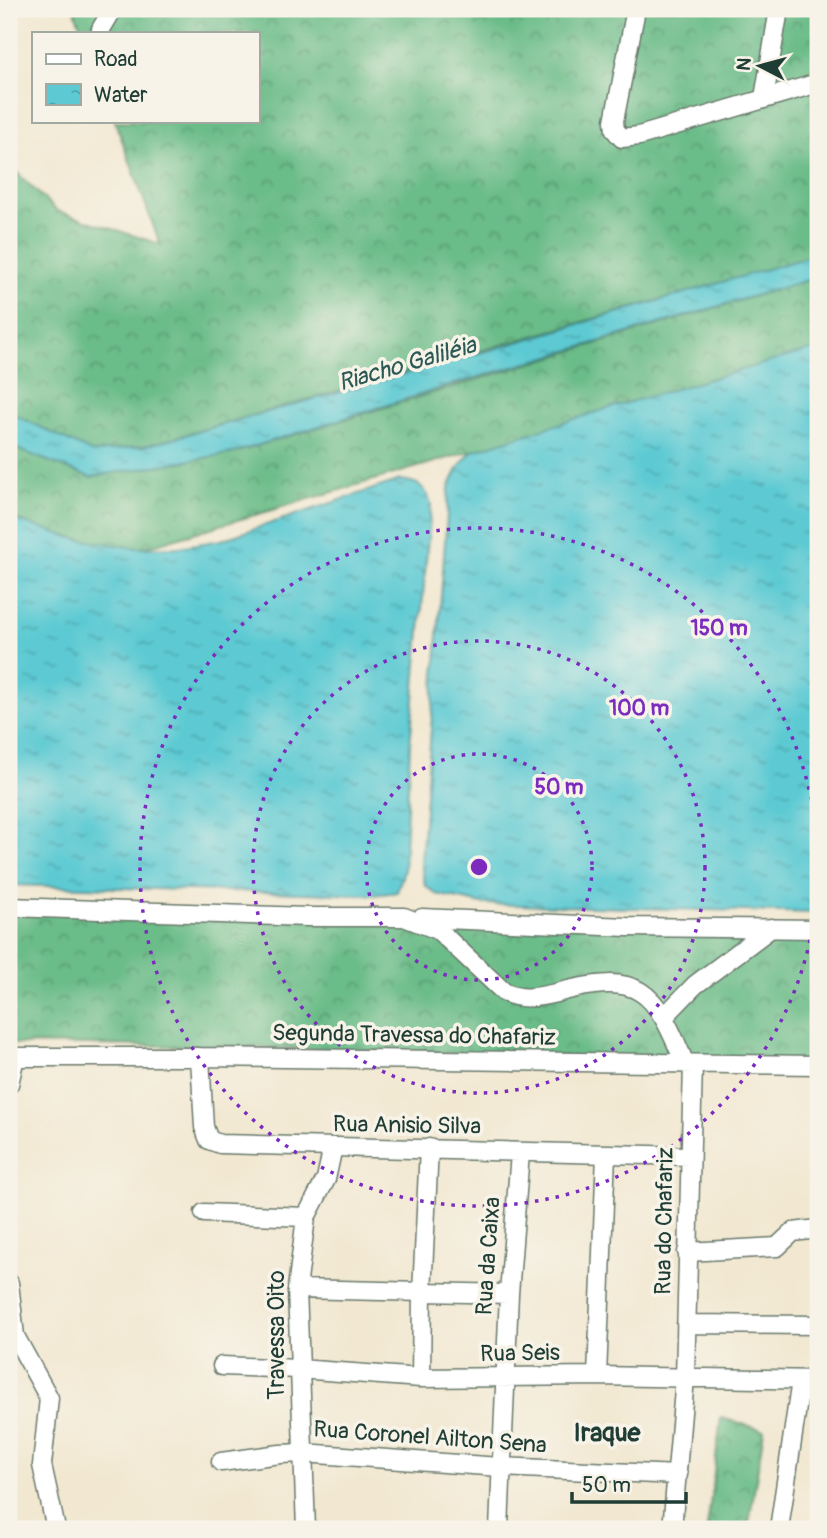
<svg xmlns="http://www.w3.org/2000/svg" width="827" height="1538" viewBox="0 0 827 1538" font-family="Pangolin,sans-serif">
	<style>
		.forest { fill: url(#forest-crowns); stroke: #457c5e; stroke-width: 2 }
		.water { fill: url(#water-ripples); stroke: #3e8484; stroke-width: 2 }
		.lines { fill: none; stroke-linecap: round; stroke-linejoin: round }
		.street-casing { stroke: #69796b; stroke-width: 21 }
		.street { stroke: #fff; stroke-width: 18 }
		.ring { fill: none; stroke: #7b2cbf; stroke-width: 3.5; stroke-dasharray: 3.5 7 }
		.labels { text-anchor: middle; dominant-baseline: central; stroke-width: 7; stroke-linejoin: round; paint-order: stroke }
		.street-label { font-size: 23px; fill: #1f3d34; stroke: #f7f3e8 }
		.water-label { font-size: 24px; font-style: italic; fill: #2b5954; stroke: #f7f3e8 }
		.quarter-label { font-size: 26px; font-weight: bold; fill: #1f3d34; stroke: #f7f3e8 }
		.centre { fill: #7b2cbf; stroke: #f7f3e8; stroke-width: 3.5 }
		.ring-label { font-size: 21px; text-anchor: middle; font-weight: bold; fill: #7b2cbf; stroke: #f7f3e8; stroke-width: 7; stroke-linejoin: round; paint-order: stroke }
	</style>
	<defs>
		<pattern id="forest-crowns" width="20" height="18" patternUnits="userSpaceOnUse" patternTransform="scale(1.75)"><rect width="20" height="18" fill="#6bbc88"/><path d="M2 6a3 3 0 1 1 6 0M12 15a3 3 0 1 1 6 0" fill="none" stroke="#579a70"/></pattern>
		<pattern id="water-ripples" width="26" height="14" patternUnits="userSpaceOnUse" patternTransform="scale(1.75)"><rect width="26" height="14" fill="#5dcad3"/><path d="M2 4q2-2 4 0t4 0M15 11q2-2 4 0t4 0" fill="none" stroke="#4ca5ac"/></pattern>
	</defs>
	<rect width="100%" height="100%" fill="#f7f3e8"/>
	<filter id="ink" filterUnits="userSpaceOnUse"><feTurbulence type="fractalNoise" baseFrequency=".0143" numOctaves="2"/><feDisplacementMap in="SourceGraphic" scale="14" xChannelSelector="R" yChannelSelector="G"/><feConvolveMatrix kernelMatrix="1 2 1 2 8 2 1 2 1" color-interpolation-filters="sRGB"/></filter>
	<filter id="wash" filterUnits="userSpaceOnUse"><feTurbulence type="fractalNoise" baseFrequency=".00686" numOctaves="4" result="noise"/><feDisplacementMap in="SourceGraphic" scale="28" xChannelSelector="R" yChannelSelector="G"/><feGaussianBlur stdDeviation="1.57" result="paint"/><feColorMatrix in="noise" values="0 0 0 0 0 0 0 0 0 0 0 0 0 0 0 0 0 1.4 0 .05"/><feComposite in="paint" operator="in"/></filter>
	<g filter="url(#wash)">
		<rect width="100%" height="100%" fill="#f2e8d1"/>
		<path class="forest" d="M74,9h744v246l-669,190 -56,8 -76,-37 -8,-8v-243l48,46 103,33 -45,-123h142v-88h-174z
			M818,277v72l-631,186c-15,4 -31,10 -47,13 -25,4 -109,-20 -131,-32v-70l81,31 143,-24z
			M9,906l809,26v132l-575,-17 -234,-3z
			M721,1418l43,12 -15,93 -30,6h-12z"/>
		<path class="water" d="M818,254v23l-370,109 -215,67 -143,24 -81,-31v-38l8,8 76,37 56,-8 345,-96z
			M818,348v565l-336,-9 -46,-10 -11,-9 -4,-22 28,-375c6,-14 12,-27 24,-37l133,-42z
			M400,480c19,2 25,6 31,24l-21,241 -6,125 -7,22 -24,3 -364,-10v-369l9,5 58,18 61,9 42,-1 42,-7z"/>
	</g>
	<g filter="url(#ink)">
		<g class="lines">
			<defs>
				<path id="street" d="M636,9l-22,112 1,9 7,8 17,-2 179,-53
					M101,29l12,-20
					M764,98l15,-89
					M9,907l299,10h96l34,13 66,62c18,9 34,5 52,1 84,-22 98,-5 129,71
					M422,918l205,9 191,2
					M664,1017l31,-32 76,-57
					M9,1057h191l618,8
					M200,1057l4,70 5,13 11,4 469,12
					M9,1084l6,-27
					M204,1213l102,4
					M687,1252l90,-5 16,-15 25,-3
					M9,1283l6,53 34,62 -7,67 14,64
					M297,1289l212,5
					M686,1324l132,1
					M222,1366l77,3 122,9 176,-2 221,4
					M597,1376l9,-222
					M421,1378l1,-85 7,-145
					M221,1462l59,-8 23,-1 197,14 178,8
					M306,1529l-9,-240 9,-72 20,-38 7,-32
					M499,1529l10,-235 11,-141
					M672,1529l13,-151 8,-314
					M779,1529l22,-149"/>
			</defs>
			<use href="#street" class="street-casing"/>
			<use href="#street" class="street"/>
		</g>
	</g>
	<g class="ring">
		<circle cx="479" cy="867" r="113"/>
		<circle cx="479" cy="867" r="226"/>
		<circle cx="479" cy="867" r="339"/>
	</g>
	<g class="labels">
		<g class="street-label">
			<text transform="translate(414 1035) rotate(1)">Segunda Travessa do Chafariz</text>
			<text transform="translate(407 1125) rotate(1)">Rua Anisio Silva</text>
			<text transform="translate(664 1221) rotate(-89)">Rua do Chafariz</text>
			<text transform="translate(488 1256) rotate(-86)">Rua da Caixa</text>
			<text transform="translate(276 1335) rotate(-90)">Travessa Oito</text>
			<text transform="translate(520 1353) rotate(-1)">Rua Seis</text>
			<text transform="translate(430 1437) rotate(4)">Rua Coronel Ailton Sena</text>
		</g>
		<g class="water-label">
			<text transform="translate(407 364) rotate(-16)">Riacho Galiléia</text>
		</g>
		<g class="quarter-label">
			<text x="607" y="1433">Iraque</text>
		</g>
	</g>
	<circle cx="479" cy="867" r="10" class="centre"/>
	<g class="ring-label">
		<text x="719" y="635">150 m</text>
		<text x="639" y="715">100 m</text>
		<text x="559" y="794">50 m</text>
	</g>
	<rect width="827" height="1538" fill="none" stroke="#f7f3e8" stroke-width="35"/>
	<rect x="32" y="32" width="228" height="91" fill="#f7f3e8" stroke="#a1aaa0" stroke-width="2"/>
	<rect x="46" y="54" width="35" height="10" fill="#ffffff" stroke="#a1aaa0" stroke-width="2"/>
	<text x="94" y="66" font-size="21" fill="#1f3d34">Road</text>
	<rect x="46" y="84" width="35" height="21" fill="url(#water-ripples)" stroke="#a1aaa0" stroke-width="2"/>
	<text x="94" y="102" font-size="21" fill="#1f3d34">Water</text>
	<g transform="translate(760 66) rotate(276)" stroke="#f7f3e8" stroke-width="5" paint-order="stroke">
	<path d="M0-5L12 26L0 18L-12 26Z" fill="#1f3d34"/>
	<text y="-10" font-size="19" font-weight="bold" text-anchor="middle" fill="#1f3d34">N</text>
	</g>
	<path d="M572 1492v10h114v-10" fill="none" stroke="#1f3d34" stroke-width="3.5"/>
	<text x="582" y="1492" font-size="21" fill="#1f3d34" stroke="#f7f3e8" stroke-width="5" paint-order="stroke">50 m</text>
</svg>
